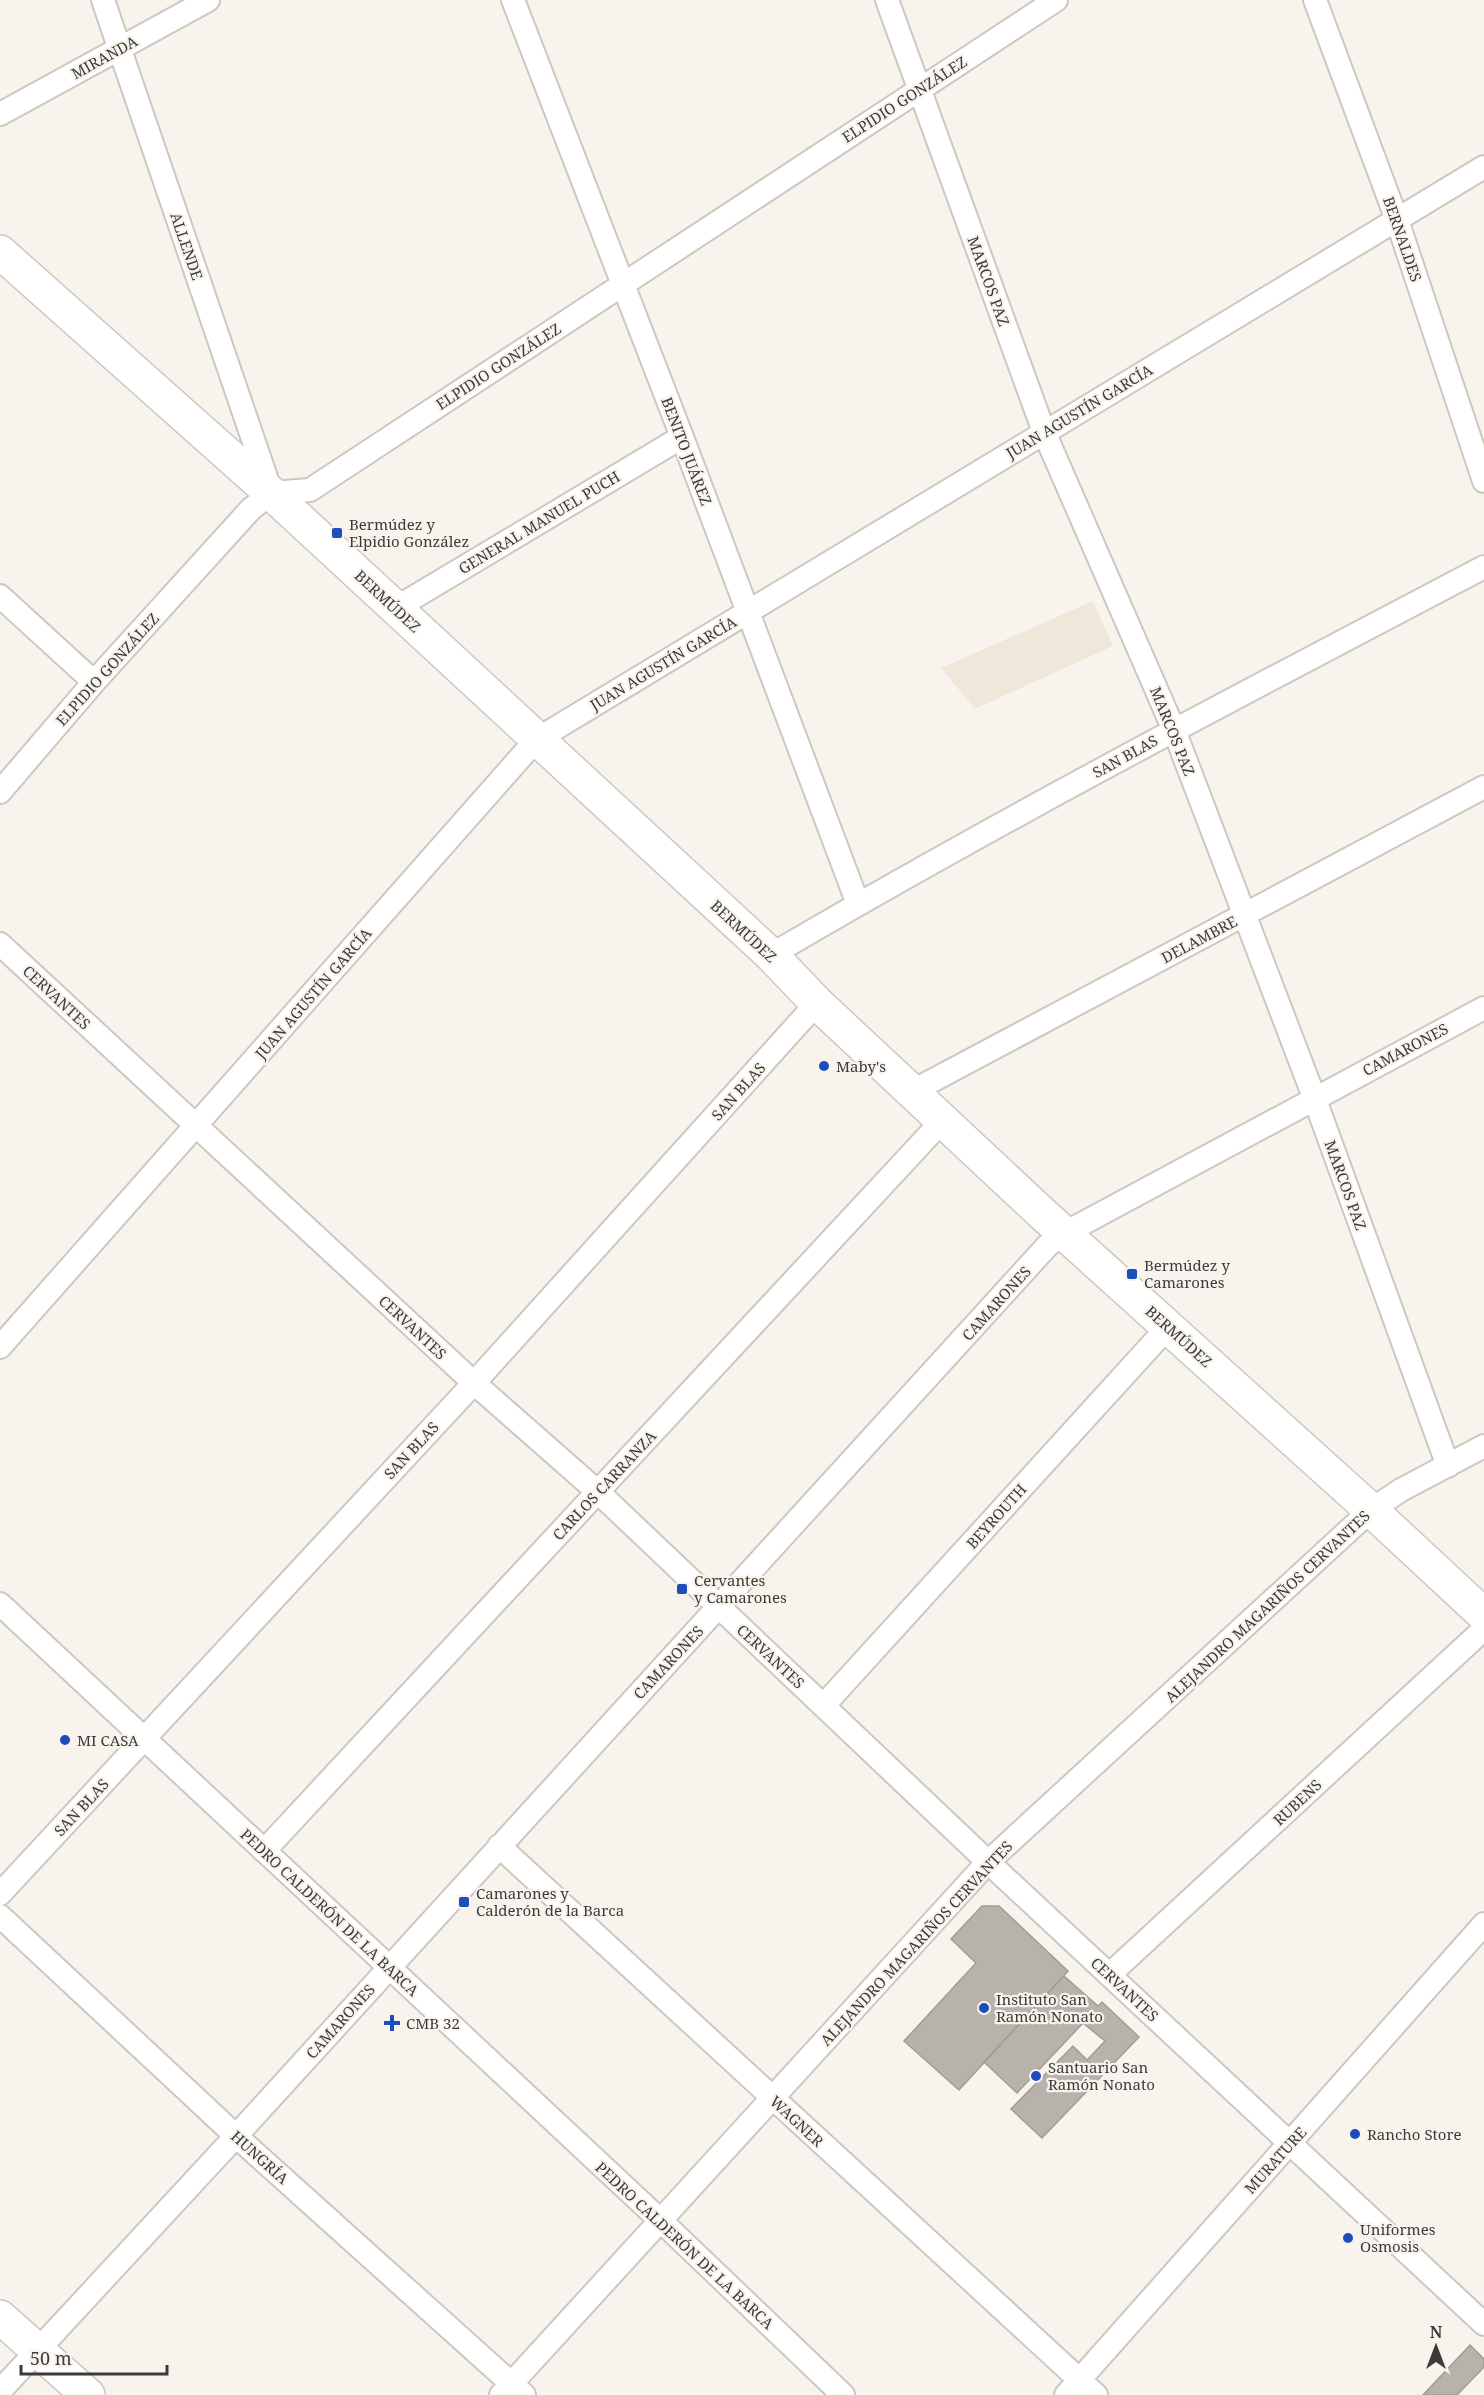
<svg xmlns="http://www.w3.org/2000/svg" width="1484" height="2395" viewBox="0 0 1484 2395" font-family="'Noto Serif',serif">
	<style>
		.built { fill: #efe7da }
		.building { fill: #b7b3ac; stroke: #a09d96; stroke-width: 1.5 }
		.lines { fill: none; stroke-linecap: round; stroke-linejoin: round }
		.street-casing { stroke: #ccc8c1; stroke-width: 26 }
		.secondary-casing { stroke: #ccc8c1; stroke-width: 36 }
		.street { stroke: #fff; stroke-width: 22 }
		.secondary { stroke: #fff; stroke-width: 33 }
		.poi-dot { fill: #1b4ebb; stroke: #f8f4ed; stroke-width: 2 }
		.labels { text-anchor: middle; dominant-baseline: central; stroke-width: 4.5; stroke-linejoin: round; paint-order: stroke }
		.street-label { font-size: 15px; fill: #3c3b38; stroke: #f8f4ed }
		.poi-label { font-size: 15px; fill: #3c3b38; stroke: #f8f4ed; text-anchor: start }
	</style>
	<rect width="100%" height="100%" fill="#f8f4ed"/>
	<path class="built" d="M1093,601l20,45 -138,63 -34,-41z"/>
	<path class="building" d="M982,1906h17l69,65 -109,119 -55,-49 72,-78 -25,-24z
		M1064,1976l34,30 4,-4 37,35 -97,101 -31,-29 62,-63 14,14 18,-19 -22,-18 -66,70 -33,-31z
		M1470,2345l14,14v8l-27,28h-34z"/>
	<g class="lines">
		<defs>
			<path id="street" d="M103,0l167,489
				M513,0l169,437 176,467
				M887,0l157,432 130,298 140,367 134,369
				M1315,0l82,220 87,261
				M0,114l208,-114
				M0,596l94,86
				M396,608l286,-171
				M0,792l94,-110 157,-173 20,-16 39,-3 746,-490
				M0,944l474,439 124,109 390,370 496,462
				M771,955c233,-137 473,-262 713,-388
				M913,1091l571,-304
				M0,1347l536,-607 948,-573
				M0,1604l660,616 183,175
				M824,1705l344,-378
				M499,1846l597,549
				M264,1851l679,-731
				M0,1894l474,-511 343,-380
				M0,1916l236,220 288,259
				M1109,1975l375,-346
				M0,2391l236,-255 812,-891 17,-12 419,-225
				M501,2395l487,-533 383,-352 30,-20 83,-44
				M1066,2395l418,-471"/>
			<path id="secondary" d="M0,252l271,241 500,462 46,48 229,214 325,293 113,105
				M0,2317l88,78"/>
		</defs>
		<use href="#street" class="street-casing"/>
		<use href="#secondary" class="secondary-casing"/>
		<use href="#street" class="street"/>
		<use href="#secondary" class="secondary"/>
	</g>
	<g class="poi-dot">
		<rect x="331" y="527" width="12" height="12" rx="3"/>
		<circle cx="824" cy="1066" r="6"/>
		<rect x="1126" y="1268" width="12" height="12" rx="3"/>
		<rect x="676" y="1583" width="12" height="12" rx="3"/>
		<circle cx="65" cy="1740" r="6"/>
		<rect x="458" y="1896" width="12" height="12" rx="3"/>
		<circle cx="984" cy="2008" r="6"/>
		<path d="M389 2014h6v6h6v6h-6v6h-6v-6h-6v-6h6z"/>
		<circle cx="1036" cy="2076" r="6"/>
		<circle cx="1355" cy="2134" r="6"/>
		<circle cx="1348" cy="2238" r="6"/>
	</g>
	<g class="labels">
		<g class="street-label">
			<text transform="translate(104 57) rotate(-29)">MIRANDA</text>
			<text transform="translate(904 99) rotate(-33)">ELPIDIO GONZÁLEZ</text>
			<text transform="translate(1403 239) rotate(71)">BERNALDES</text>
			<text transform="translate(187 246) rotate(71)">ALLENDE</text>
			<text transform="translate(989 281) rotate(70)">MARCOS PAZ</text>
			<text transform="translate(498 366) rotate(-33)">ELPIDIO GONZÁLEZ</text>
			<text transform="translate(1079 411) rotate(-31)">JUAN AGUSTÍN GARCÍA</text>
			<text transform="translate(687 451) rotate(69)">BENITO JUÁREZ</text>
			<text transform="translate(539 522) rotate(-31)">GENERAL MANUEL PUCH</text>
			<text transform="translate(388 601) rotate(43)">BERMÚDEZ</text>
			<text transform="translate(663 663) rotate(-31)">JUAN AGUSTÍN GARCÍA</text>
			<text transform="translate(107 669) rotate(-48)">ELPIDIO GONZÁLEZ</text>
			<text transform="translate(1173 731) rotate(68)">MARCOS PAZ</text>
			<text transform="translate(1125 756) rotate(-29)">SAN BLAS</text>
			<text transform="translate(744 931) rotate(43)">BERMÚDEZ</text>
			<text transform="translate(1199 939) rotate(-28)">DELAMBRE</text>
			<text transform="translate(313 993) rotate(-49)">JUAN AGUSTÍN GARCÍA</text>
			<text transform="translate(57 997) rotate(43)">CERVANTES</text>
			<text transform="translate(1405 1049) rotate(-28)">CAMARONES</text>
			<text transform="translate(738 1091) rotate(-48)">SAN BLAS</text>
			<text transform="translate(1346 1185) rotate(70)">MARCOS PAZ</text>
			<text transform="translate(996 1303) rotate(-48)">CAMARONES</text>
			<text transform="translate(413 1327) rotate(43)">CERVANTES</text>
			<text transform="translate(1179 1336) rotate(42)">BERMÚDEZ</text>
			<text transform="translate(411 1450) rotate(-47)">SAN BLAS</text>
			<text transform="translate(604 1485) rotate(-47)">CARLOS CARRANZA</text>
			<text transform="translate(996 1516) rotate(-48)">BEYROUTH</text>
			<text transform="translate(1267 1606) rotate(-43)">ALEJANDRO MAGARIÑOS CERVANTES</text>
			<text transform="translate(771 1656) rotate(43)">CERVANTES</text>
			<text transform="translate(668 1662) rotate(-47)">CAMARONES</text>
			<text transform="translate(1297 1802) rotate(-43)">RUBENS</text>
			<text transform="translate(81 1807) rotate(-47)">SAN BLAS</text>
			<text transform="translate(330 1912) rotate(43)">PEDRO CALDERÓN DE LA BARCA</text>
			<text transform="translate(916 1943) rotate(-47)">ALEJANDRO MAGARIÑOS CERVANTES</text>
			<text transform="translate(1125 1989) rotate(43)">CERVANTES</text>
			<text transform="translate(340 2021) rotate(-48)">CAMARONES</text>
			<text transform="translate(797 2121) rotate(43)">WAGNER</text>
			<text transform="translate(260 2157) rotate(42)">HUNGRÍA</text>
			<text transform="translate(1275 2160) rotate(-48)">MURATURE</text>
			<text transform="translate(685 2245) rotate(43)">PEDRO CALDERÓN DE LA BARCA</text>
		</g>
		<g class="poi-label">
			<text x="349" y="524">Bermúdez y<tspan x="349" dy="17">Elpidio González</tspan></text>
			<text x="836" y="1066">Maby's</text>
			<text x="1144" y="1265">Bermúdez y<tspan x="1144" dy="17">Camarones</tspan></text>
			<text x="694" y="1580">Cervantes<tspan x="694" dy="17">y Camarones</tspan></text>
			<text x="77" y="1740">MI CASA</text>
			<text x="476" y="1893">Camarones y<tspan x="476" dy="17">Calderón de la Barca</tspan></text>
			<text x="996" y="1999">Instituto San<tspan x="996" dy="17">Ramón Nonato</tspan></text>
			<text x="406" y="2023">CMB 32</text>
			<text x="1048" y="2067">Santuario San<tspan x="1048" dy="17">Ramón Nonato</tspan></text>
			<text x="1367" y="2134">Rancho Store</text>
			<text x="1360" y="2229">Uniformes<tspan x="1360" dy="17">Osmosis</tspan></text>
		</g>
	</g>
	<g transform="translate(1436 2347)" stroke="#f8f4ed" stroke-width="4.5" paint-order="stroke">
	<path d="M0-4.5L10 22L0 15L-10 22Z" fill="#3c3b38"/>
	<text y="-9" font-size="16" font-weight="bold" text-anchor="middle" fill="#3c3b38">N</text>
	</g>
	<path d="M21 2365v9h146v-9" fill="none" stroke="#3c3b38" stroke-width="3"/>
	<text x="30" y="2365" font-size="18" fill="#3c3b38" stroke="#f8f4ed" stroke-width="4.5" paint-order="stroke">50 m</text>
</svg>
